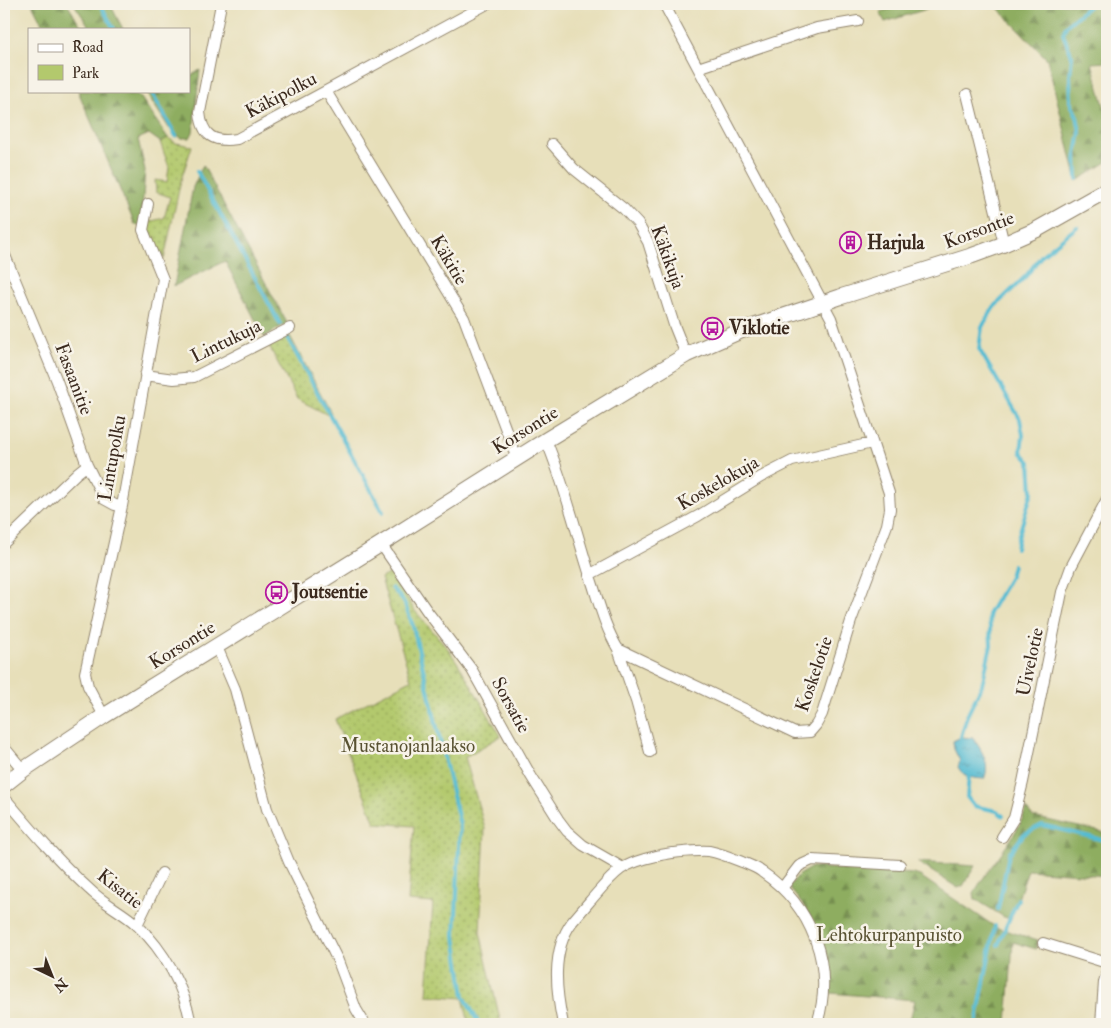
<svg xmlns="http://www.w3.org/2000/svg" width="1111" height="1028" viewBox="0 0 1111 1028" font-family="'IM FELL Double Pica',serif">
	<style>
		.green { fill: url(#green-dots); stroke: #777a46 }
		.forest { fill: url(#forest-firs); stroke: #646c3f }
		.water { fill: url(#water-ripples); stroke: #487278 }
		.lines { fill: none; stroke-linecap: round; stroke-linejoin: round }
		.stream { stroke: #54bbd2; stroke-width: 4 }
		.street-casing { stroke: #91846c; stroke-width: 12 }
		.secondary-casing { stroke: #91846c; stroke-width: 17 }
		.street { stroke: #fff; stroke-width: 10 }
		.secondary { stroke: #fff; stroke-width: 15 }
		.labels { text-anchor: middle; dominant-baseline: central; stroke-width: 5; stroke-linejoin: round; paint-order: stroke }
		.street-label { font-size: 19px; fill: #3b2a1e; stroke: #f7f3e8 }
		.poi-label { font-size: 19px; font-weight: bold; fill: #3b2a1e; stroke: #f7f3e8; text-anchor: start }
		.park-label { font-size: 19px; fill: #595232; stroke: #f7f3e8 }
	</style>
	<defs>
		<pattern id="green-dots" width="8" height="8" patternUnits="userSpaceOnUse" patternTransform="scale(1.25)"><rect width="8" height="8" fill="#b3c96d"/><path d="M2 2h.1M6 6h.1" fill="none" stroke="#93a359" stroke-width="1.8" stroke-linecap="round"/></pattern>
		<pattern id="forest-firs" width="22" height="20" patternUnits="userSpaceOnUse" patternTransform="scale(1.25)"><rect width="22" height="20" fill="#8ead60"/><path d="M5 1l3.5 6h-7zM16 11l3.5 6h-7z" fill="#758d4f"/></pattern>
		<pattern id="water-ripples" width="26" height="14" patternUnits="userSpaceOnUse" patternTransform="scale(1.25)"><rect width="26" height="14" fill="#54bbd2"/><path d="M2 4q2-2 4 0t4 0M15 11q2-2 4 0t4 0" fill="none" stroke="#4798aa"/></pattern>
	</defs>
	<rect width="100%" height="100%" fill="#f7f3e8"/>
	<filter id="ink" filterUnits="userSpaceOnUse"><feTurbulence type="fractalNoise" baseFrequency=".02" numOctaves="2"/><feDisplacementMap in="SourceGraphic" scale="10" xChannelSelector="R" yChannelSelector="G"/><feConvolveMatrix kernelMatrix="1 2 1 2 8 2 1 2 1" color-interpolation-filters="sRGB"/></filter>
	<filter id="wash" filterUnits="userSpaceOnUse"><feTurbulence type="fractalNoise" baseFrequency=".0096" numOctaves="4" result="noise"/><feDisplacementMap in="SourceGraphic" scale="20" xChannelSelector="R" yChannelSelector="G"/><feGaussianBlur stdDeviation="1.12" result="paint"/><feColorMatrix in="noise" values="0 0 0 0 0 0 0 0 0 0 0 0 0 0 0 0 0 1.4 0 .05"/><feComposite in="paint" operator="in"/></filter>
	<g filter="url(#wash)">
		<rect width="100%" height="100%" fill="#e7dfb9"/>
		<path class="green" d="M168,138l8,5 16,3 -11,34 -17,79 -16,-30v-7l16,-4 6,-21 -14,-5 -1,-12 12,2 2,-15 -9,-25z
			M290,336l41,77 -3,2 -31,-16 -28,-53z
			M392,572l23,39 31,35 13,19 42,71 -36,21 20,72 -5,103 21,92h-32l-6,-26 -36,-3 6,-92 -25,-2 6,-75 -39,-3 -40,-104 76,-39 -30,-102z"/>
		<path class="forest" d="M32,4h35l16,25h-38z
			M74,4h36l13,25h-32z
			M905,4h38l-58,18 -5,-10z
			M994,4h113v58l-15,1 15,53v46l-30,19 -30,-122z
			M200,70l-7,62 -3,6h-9l-12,-10 -21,-33 -4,-4h14l1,2 3,-2h27v-14z
			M78,91h55l8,7 27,40 -8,4 -11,-8 -11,5 7,31 -4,55h-6z
			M203,165l84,158 -23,14 -39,-76 -51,25 19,-99z
			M1026,809l7,8 74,16v43l-79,-6 -17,49 -7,-2 -29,-18 -1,-6c15,-27 43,-55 52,-84z
			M917,862l58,4 -12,20 -5,2z
			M812,867l101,7 7,2 77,52 41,12 -2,9 -23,-7 -6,82h-98l6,-24 -85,-7c-2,-42 -12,-74 -42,-106l12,-13z"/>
		<path class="water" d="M961,737l12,1c9,13 18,26 11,41 -11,-1 -20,-1 -26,-12l2,-6 -6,-12 -1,-8z"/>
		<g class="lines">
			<path class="stream" d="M100,4l14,25
				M151,91l25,45
				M197,171l83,153
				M1077,179l-1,-25 4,-22 -3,-16 -6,-12 -1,-28 2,-20 -9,-22 3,-8 25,-22
				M287,337l96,175
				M1016,548l3,-14 13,-42 -2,-30 -9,-10 2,-17 -3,-16 -41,-70 3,-22 12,-20 32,-31 16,-21 35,-28
				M392,588l12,14 9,24 47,199 -5,111 9,60 15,28
				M962,741l-1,-4 6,-21 15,-31 9,-40 -2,-32 21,-36 3,-12
				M969,775l-2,22 7,9 23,5 6,5
				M998,909l11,-55 15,-20 18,-9 65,16
				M998,945l20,-46
				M976,1024l19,-98"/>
		</g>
	</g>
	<g filter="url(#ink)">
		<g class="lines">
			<defs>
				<path id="street" d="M221,4l-21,108c2,24 14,31 37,27l250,-135
					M698,68l119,-40 41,-7
					M326,91l138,227 53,141
					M967,94l37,150
					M552,144l22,25 50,40 14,15 10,18 26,83 12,30
					M4,253l53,128 30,84 17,34 11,6 7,1
					M145,375l29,4 20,-2 96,-49
					M546,440c20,47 31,97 47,145 7,22 13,44 25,64l177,84 15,-1 6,-7 6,-11 29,-93 36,-96 3,-16 -1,-16 -58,-175 -167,-314
					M4,543l73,-70 10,-8
					M381,544l46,67 45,59 59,106 27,43 9,12 16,14 40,23
					M589,575l109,-59 63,-39 31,-16 80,-18
					M217,647l18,42 32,120 22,53 49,99 18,48 9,15
					M618,649l18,52 14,51
					M104,716l-16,-30 -3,-13 37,-167 41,-227 -20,-49 5,-26
					M4,747l19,23
					M4,797c27,32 54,64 85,92 14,14 34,23 48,36 28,26 47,62 54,99
					M1002,837l12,-19 9,-36 39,-190 9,-25 36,-68
					M783,887l16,-21 13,-6 88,5
					M137,925l25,-52
					M1043,943l64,20
					M563,1024c-7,-33 -12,-73 9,-102 6,-7 12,-14 18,-21 10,-11 19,-23 31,-32 12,-8 36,-14 51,-16 11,-1 26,-3 37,-2 11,2 23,7 33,11 7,3 14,5 20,10 50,34 73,94 55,152
					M1101,1024l3,-42 3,-10"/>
				<path id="secondary" d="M4,785l19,-15 81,-54 277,-172 165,-104 140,-85 57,-25 97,-33 131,-41 33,-12 32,-14 71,-40"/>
			</defs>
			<use href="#street" class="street-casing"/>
			<use href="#secondary" class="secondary-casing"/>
			<use href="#street" class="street"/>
			<use href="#secondary" class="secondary"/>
		</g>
	</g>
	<defs>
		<symbol id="building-ring" viewBox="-11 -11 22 22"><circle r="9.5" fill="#f7f3e8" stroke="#b5179e" stroke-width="1.5"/><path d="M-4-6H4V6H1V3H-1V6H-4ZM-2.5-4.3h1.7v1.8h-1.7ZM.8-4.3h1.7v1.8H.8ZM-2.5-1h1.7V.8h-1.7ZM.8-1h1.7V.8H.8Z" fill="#b5179e"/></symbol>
		<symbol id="bus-ring" viewBox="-11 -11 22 22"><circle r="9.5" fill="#f7f3e8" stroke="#b5179e" stroke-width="1.5"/><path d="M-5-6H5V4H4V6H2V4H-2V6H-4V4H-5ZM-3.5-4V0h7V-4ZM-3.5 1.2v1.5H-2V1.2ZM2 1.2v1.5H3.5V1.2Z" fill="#b5179e"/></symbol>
	</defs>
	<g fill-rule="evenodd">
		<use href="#building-ring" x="838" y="230" width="25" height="25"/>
		<use href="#bus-ring" x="700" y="316" width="25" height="25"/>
		<use href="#bus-ring" x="264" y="580" width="25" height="25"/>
	</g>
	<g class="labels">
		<g class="street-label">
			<text transform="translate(281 95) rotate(-28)">Käkipolku</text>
			<text transform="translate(979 230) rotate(-21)">Korsontie</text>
			<text transform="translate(668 257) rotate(70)">Käkikuja</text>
			<text transform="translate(449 260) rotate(59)">Käkitie</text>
			<text transform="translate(226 341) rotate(-26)">Lintukuja</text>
			<text transform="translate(74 379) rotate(69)">Fasaanitie</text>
			<text transform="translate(525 430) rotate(-32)">Korsontie</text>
			<text transform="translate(112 458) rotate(-80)">Lintupolku</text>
			<text transform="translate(718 483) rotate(-30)">Koskelokuja</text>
			<text transform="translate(182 645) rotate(-32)">Korsontie</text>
			<text transform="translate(1030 662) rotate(-78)">Uivelotie</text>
			<text transform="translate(814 674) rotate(-71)">Koskelotie</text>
			<text transform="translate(511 705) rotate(61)">Sorsatie</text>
			<text transform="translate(120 889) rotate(38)">Kisatie</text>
		</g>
		<g class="poi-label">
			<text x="867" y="243">Harjula</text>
			<text x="729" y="328">Viklotie</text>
			<text x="292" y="592">Joutsentie</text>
		</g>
		<g class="park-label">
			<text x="408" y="746">Mustanojanlaakso</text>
			<text x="889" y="935">Lehtokurpanpuisto</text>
		</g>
	</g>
	<rect width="1111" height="1028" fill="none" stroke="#f7f3e8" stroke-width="20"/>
	<rect x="28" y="28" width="162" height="65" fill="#f7f3e8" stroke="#aca397"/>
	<rect x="38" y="44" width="25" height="8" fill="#ffffff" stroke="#aca397"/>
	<text x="72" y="52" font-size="15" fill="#3b2a1e">Road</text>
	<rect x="38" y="65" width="25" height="15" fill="#b3c96d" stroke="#aca397"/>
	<text x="72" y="78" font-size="15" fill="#3b2a1e">Park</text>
	<g transform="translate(52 976) rotate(137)" stroke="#f7f3e8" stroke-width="4" paint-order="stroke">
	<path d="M0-4L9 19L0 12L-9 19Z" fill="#3b2a1e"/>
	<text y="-8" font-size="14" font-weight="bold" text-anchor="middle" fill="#3b2a1e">N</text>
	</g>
</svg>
